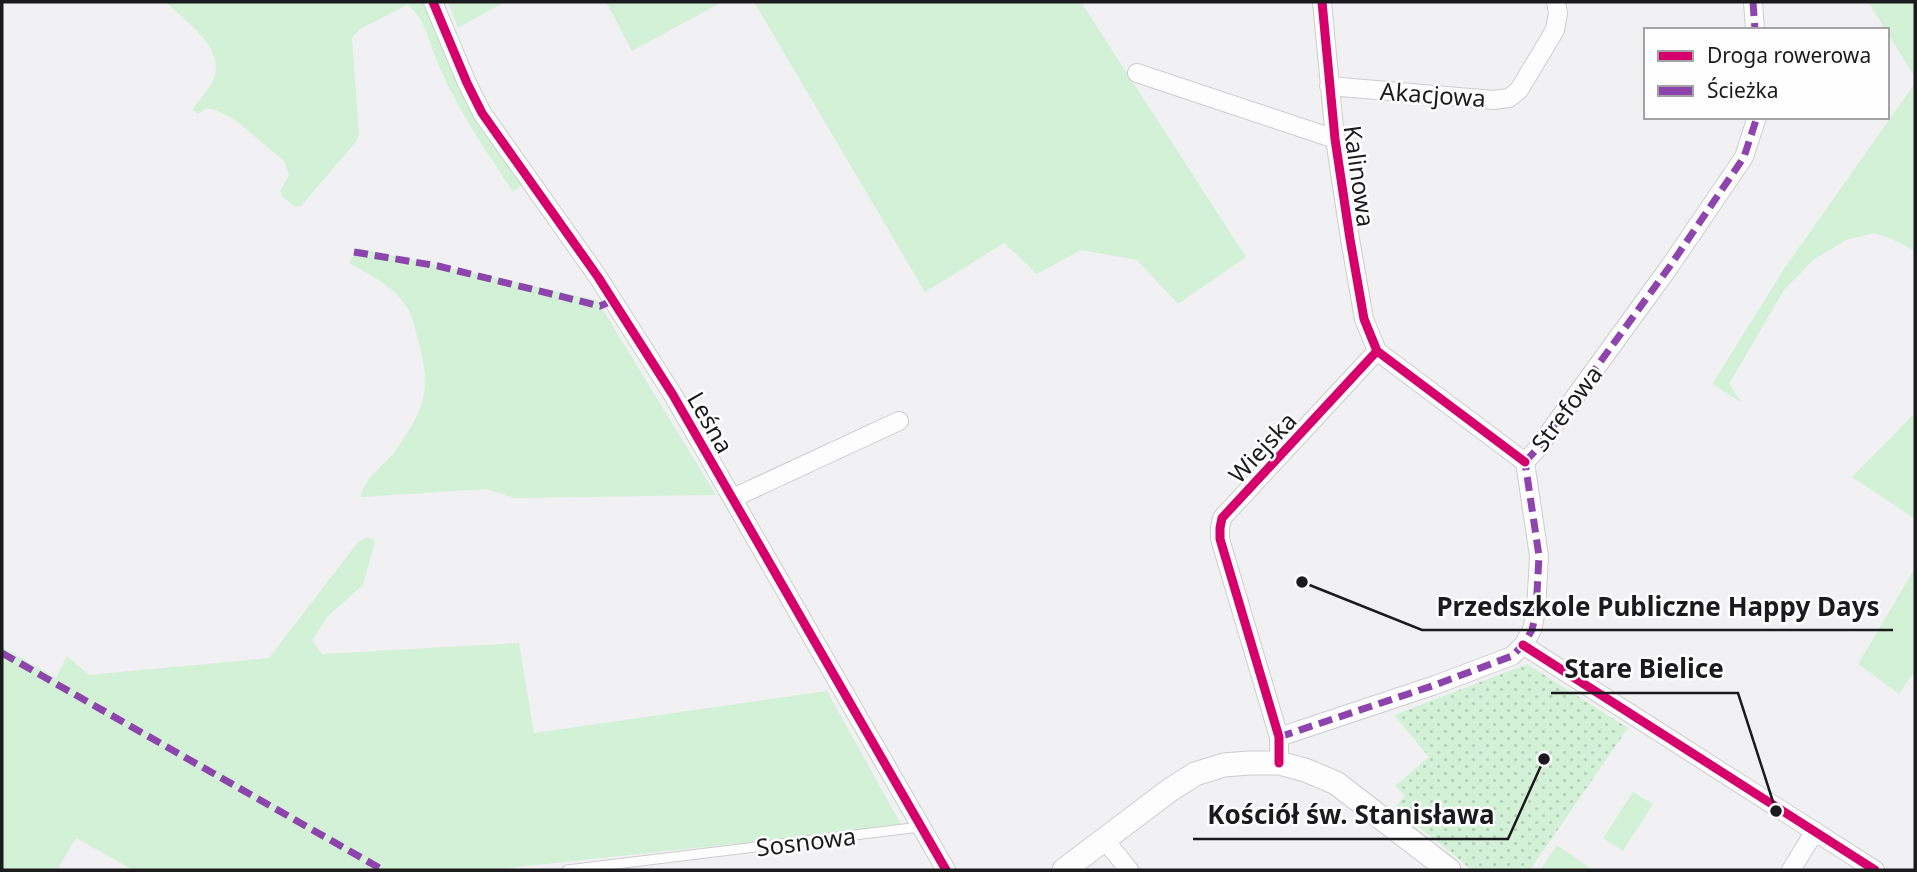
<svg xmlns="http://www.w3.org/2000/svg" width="1917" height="872" viewBox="0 0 1917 872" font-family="'Noto Sans',sans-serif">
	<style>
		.grass { fill: #d3f1d6 }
		.park { fill: url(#park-dots) }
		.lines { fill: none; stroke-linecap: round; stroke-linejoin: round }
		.service-casing { stroke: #cdcdce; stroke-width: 11 }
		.minor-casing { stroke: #cdcdce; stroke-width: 20 }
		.tertiary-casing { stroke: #cdcdce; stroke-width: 25 }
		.service { stroke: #fdfdfd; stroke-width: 9 }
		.minor { stroke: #fdfdfd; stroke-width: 18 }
		.tertiary { stroke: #fdfdfd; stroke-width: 23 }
		.quiet { stroke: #8e44ad; stroke-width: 7; stroke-dasharray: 14 7; stroke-linecap: butt }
		.cycleway-casing { stroke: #fefeff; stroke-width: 13 }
		.cycleway { stroke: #d6006c; stroke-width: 9 }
		.labels { text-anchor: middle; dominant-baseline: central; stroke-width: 5; stroke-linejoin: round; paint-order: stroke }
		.street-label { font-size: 24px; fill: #1b1b1d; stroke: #fefeff }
		.leader { fill: none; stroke: #1b1b1d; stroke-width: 2.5 }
		.callout-dot { fill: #1b1b1d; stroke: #fefeff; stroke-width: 2.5 }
		.callout-label { font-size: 26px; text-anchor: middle; font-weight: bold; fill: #1b1b1d; stroke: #fefeff; stroke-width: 5; stroke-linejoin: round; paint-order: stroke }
	</style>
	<defs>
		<pattern id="park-dots" width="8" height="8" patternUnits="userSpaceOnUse" patternTransform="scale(1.75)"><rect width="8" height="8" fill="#d3f1d6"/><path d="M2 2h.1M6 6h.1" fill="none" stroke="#b5ceb7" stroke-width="1.8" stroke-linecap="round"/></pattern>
	</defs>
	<rect width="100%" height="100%" fill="#f1f1f3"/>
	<path class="grass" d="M166,2h261l96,182 -10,8c-29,-45 -61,-90 -80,-141 -6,-17 -10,-35 -26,-46l-47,24 -8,9 7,95 -3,9 -55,64 -6,1 -12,-10 -3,-6 9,-16 -5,-14 -49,-41 -17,-9 -12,-3 -8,6 -6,-4c7,-10 18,-21 22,-32 11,-31 -30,-58 -48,-76z
		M448,2h57l-47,26z
		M606,2h116l-90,49z
		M754,2h327l165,255 -68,47 -41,-44 -56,-10 -44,24 -33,-31 -79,49z
		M1868,2h47v75z
		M1915,83v168l-23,-12 -18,-6 -28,7 -33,20 -29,30 -55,94 13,19 -30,-19 72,-115z
		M358,248l239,52 119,195 -202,3 -27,-9 -126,8c2,-19 24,-32 35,-47 29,-41 36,-60 22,-110 -3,-10 -5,-23 -10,-31 -13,-22 -38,-34 -59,-46z
		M1915,413v106l-63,-42z
		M368,537l7,4 -12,44 -35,31 -16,24 10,14 197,-11 15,90 293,-42 75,135 -395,42v2h-374l-57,-32 -19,32h-55v-223l54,31 11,-22 22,19 180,-17 89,-116z
		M1915,568v102l-16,24 -41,-30z
		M1633,792l20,12 -30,47 -20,-13z
		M1557,845l36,25h-53z"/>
	<path class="park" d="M1527,664l101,64 -98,142h-58l-77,-63 10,-11 -10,-10 34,-29 -35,-42z"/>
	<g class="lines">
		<defs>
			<path id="service" d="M567,870l353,-43"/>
			<path id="minor" d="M433,2l34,81 15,30 116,164 75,118 273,475
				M1322,2l13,137 15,100 14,80 13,32 148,111
				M1753,2l2,28
				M1137,73l198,66
				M1329,86l164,14 16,-2 10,-8 36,-60 3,-17 -2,-11
				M1525,462l12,-13 133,-183 74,-109 13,-40
				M733,498l166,-77
				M1523,645l352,225
				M1279,737l156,-52 77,-29 11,-11 9,-15 4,-19 3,-55 -14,-94
				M1279,763v-26l-59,-198v-11l2,-10 155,-167
				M1104,839l25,31
				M1791,870l24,-39"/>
			<path id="tertiary" d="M1064,870l106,-80 25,-16 29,-9 25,-2h30l26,7 31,13 113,87"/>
		</defs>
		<use href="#service" class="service-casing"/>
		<use href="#minor" class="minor-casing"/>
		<use href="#tertiary" class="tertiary-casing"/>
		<use href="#service" class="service"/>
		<use href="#minor" class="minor"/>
		<use href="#tertiary" class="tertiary"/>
		<path class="quiet" d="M1753,2l2,28
			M354,252l84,14 162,40 14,-6
			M1525,462l12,-13 133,-183 74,-109 13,-40
			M2,653l381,217
			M1279,737l156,-52 77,-29 11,-11 9,-15 4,-19 3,-55 -14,-94"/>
		<defs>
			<path id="cycleway" d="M433,2l34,81 15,30 116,164 75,118 273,475
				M1322,2l13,137 15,100 14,80 13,32 148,111
				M1523,645l352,225
				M1279,763v-26l-59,-198v-11l2,-10 155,-167"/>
		</defs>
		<use href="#cycleway" class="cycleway-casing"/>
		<use href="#cycleway" class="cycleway"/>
	</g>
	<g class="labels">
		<g class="street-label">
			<text transform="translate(1433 94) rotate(4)">Akacjowa</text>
			<text transform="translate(1360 176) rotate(82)">Kalinowa</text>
			<text transform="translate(1566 408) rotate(-53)">Strefowa</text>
			<text transform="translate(711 422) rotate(60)">Leśna</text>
			<text transform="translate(1262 447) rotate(-47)">Wiejska</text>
			<text transform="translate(806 841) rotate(-7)">Sosnowa</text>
		</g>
	</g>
	<path class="leader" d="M1302 582L1422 630H1893M1776 811L1738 693H1551M1544 759L1508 839H1193"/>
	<g class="callout-dot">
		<circle cx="1302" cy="582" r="7"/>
		<circle cx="1776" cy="811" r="7"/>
		<circle cx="1544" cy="759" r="7"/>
	</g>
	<g class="callout-label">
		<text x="1658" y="616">Przedszkole Publiczne Happy Days</text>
		<text x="1644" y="678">Stare Bielice</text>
		<text x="1351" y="824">Kościół św. Stanisława</text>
	</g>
	<rect width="1917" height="872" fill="none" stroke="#1b1b1d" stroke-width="7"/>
	<rect x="1644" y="28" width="245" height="91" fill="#fefeff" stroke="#a3a3a5" stroke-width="2"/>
	<rect x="1658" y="51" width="35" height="10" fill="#d6006c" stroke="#a3a3a5" stroke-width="2"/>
	<text x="1707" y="63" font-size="21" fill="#1b1b1d">Droga rowerowa</text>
	<rect x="1658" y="86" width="35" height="10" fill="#8e44ad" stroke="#a3a3a5" stroke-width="2"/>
	<text x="1707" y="98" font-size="21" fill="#1b1b1d">Ścieżka</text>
</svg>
